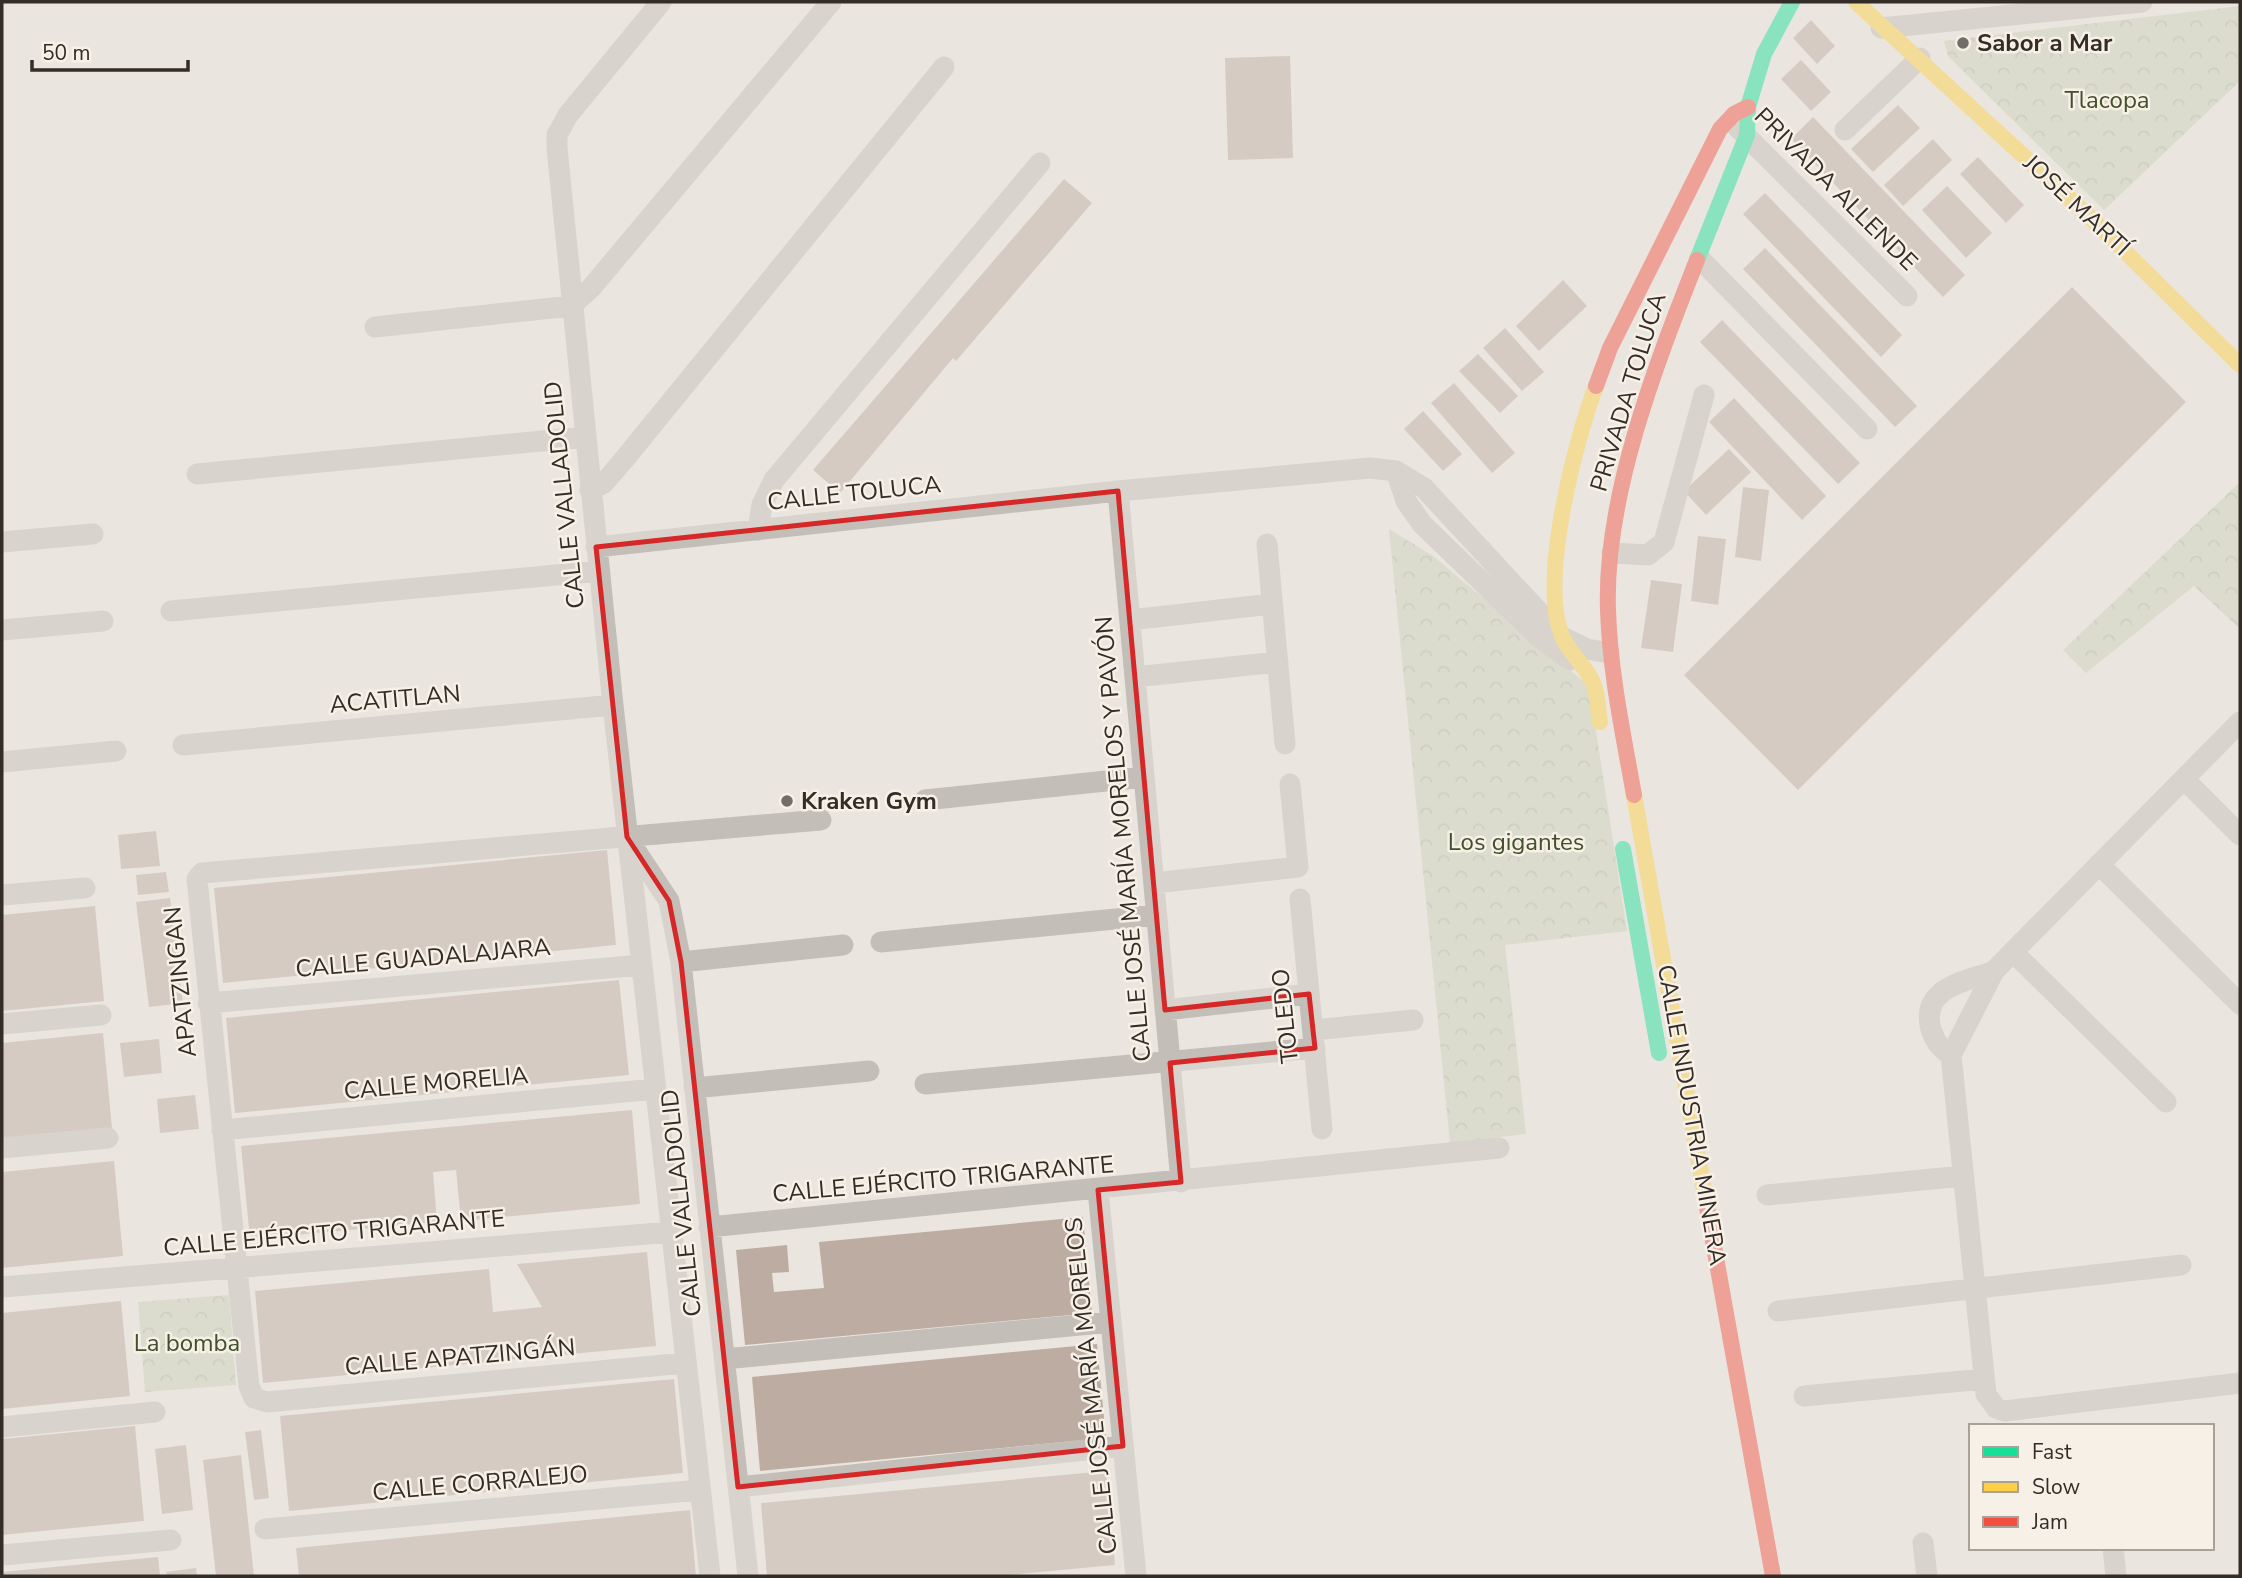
<svg xmlns="http://www.w3.org/2000/svg" width="2242" height="1578" viewBox="0 0 2242 1578" font-family="'Nunito Sans',sans-serif">
	<style>
		.park { fill: url(#park-crowns) }
		.building { fill: #bdaca2 }
		.lines { fill: none; stroke-linecap: round; stroke-linejoin: round }
		.street { stroke: #c3beb8; stroke-width: 21 }
		.fast { stroke: #16e098; stroke-width: 16 }
		.slow { stroke: #ffcf43; stroke-width: 16 }
		.jam { stroke: #f24e42; stroke-width: 16 }
		.marked { fill: none; stroke: #d62828; stroke-width: 5; stroke-linejoin: round }
		.poi-dot { fill: #736d67; stroke: #f7f0e6; stroke-width: 2.5 }
		.labels { text-anchor: middle; dominant-baseline: central; stroke-width: 5; stroke-linejoin: round; paint-order: stroke }
		.poi-label { font-size: 24px; font-weight: bold; fill: #332c27; stroke: #f7f0e6; text-anchor: start }
		.park-label { font-size: 24px; fill: #41502d; stroke: #f7f0e6 }
		.street-label { font-size: 24px; fill: #332c27; stroke: #f7f0e6 }
	</style>
	<defs>
		<pattern id="park-crowns" width="20" height="18" patternUnits="userSpaceOnUse" patternTransform="scale(1.75)"><rect width="20" height="18" fill="#cacfba"/><path d="M2 6a3 3 0 1 1 6 0M12 15a3 3 0 1 1 6 0" fill="none" stroke="#aeb2a0"/></pattern>
	</defs>
	<rect width="100%" height="100%" fill="#eae6df"/>
	<path class="park" d="M2240,6v75l-136,129 -156,-154 -4,-15z
		M2240,482v147l-46,-43 -108,87 -23,-23z
		M1389,529l44,27 156,130 38,245 -122,14 21,189 -76,9z
		M229,1295l7,90 -91,7 -7,-90z"/>
	<path class="building" d="M1811,20l24,26 -18,18 -24,-26z
		M1290,56l3,102 -65,2 -3,-102z
		M1801,60l30,32 -20,19 -30,-32z
		M1898,105l22,23 -47,44 -22,-23z
		M1813,117l152,158 -22,22 -152,-158z
		M1933,139l19,21 -49,46 -19,-21z
		M1978,157l46,48 -18,18 -46,-49z
		M1064,179l28,24 -136,158 -3,-3 -113,135 -27,-23z
		M1947,186l45,47 -26,25 -44,-48z
		M1765,193l137,142 -21,22 -138,-143z
		M1765,248l152,158 -22,21 -152,-158z
		M1563,280l24,26 -48,45 -23,-25z
		M2072,287l114,115 -388,388 -114,-115z
		M1722,320l138,143 -22,21 -138,-142z
		M1505,328l39,44 -22,19 -39,-43z
		M1478,354l40,42 -18,17 -41,-42z
		M1454,383l61,70 -23,20 -61,-70z
		M1734,398l92,98 -24,24 -93,-98z
		M1423,411l39,43 -19,17 -39,-42z
		M1729,449l22,23 -45,43 -22,-24z
		M1743,487l26,3 -8,71 -26,-4z
		M1698,536l28,3 -8,66 -27,-4z
		M1651,580l31,4 -9,68 -32,-4z
		M156,831l4,35 -39,3 -3,-34z
		M607,850l9,95 -393,38 -9,-95z
		M166,872l3,20 -31,3 -2,-20z
		M170,898l13,105 -34,4 -13,-105z
		M95,906l9,95 -102,10v-96z
		M619,980l10,95 -394,38 -9,-95z
		M103,1033l9,95 -110,10v-95z
		M159,1039l3,34 -38,4 -4,-34z
		M195,1095l4,34 -39,4 -3,-34z
		M632,1110l8,94 -179,17 -5,-51 -23,2 4,50 -187,17 -9,-93z
		M114,1161l9,95 -121,12v-96z
		M1083,1217l9,96 -347,32 -9,-95 51,-5 2,27 -17,1 2,19 50,-4 -5,-46z
		M647,1252l9,94 -393,37 -8,-92 234,-22 4,43 49,-5 -25,-43z
		M121,1301l9,95 -128,13v-96z
		M1097,1344l9,94 -346,33 -8,-94z
		M674,1379l9,94 -394,38 -9,-95z
		M135,1426l9,95 -142,14v-96z
		M261,1430l8,68 -15,2 -9,-68z
		M186,1445l7,65 -31,4 -7,-65z
		M241,1455l13,121h-38l-13,-116z
		M1106,1471l9,94 -118,11h-230l-6,-73z
		M690,1510l6,66h-397l-3,-28z
		M158,1557l2,19h-158v-4z
		M196,1568l1,8h-30l-1,-4z"/>
	<g class="lines">
		<path class="street" d="M661,2l-93,113 -11,20v13l56,557 97,871
			M1881,28l261,-26
			M1738,128l169,168
			M1845,130l75,-72
			M1700,259l167,170
			M375,327l196,-21 20,-18 240,-286
			M1396,471l10,30 16,23 117,113 31,23
			M197,474l387,-37
			M590,490l14,-7 18,-21 322,-395
			M1118,491l63,691
			M758,530l4,-25 12,-25 266,-317
			M2,542l91,-8
			M1267,544l18,200
			M596,547l522,-56 252,-23 26,3 28,17 138,149 25,12 22,4
			M1612,553l36,2 16,-13 40,-147
			M171,611l428,-40
			M1130,620l142,-16
			M2,630l101,-9
			M1135,677l143,-15
			M183,745l430,-40
			M2,762l114,-11
			M2184,779l56,56
			M925,800l219,-23
			M630,842l39,59 12,61 67,614
			M2099,864l141,140
			M1154,883l144,-16 -8,-83
			M2,895l83,-7
			M1300,899l22,230
			M881,942l275,-27
			M2013,952l153,150
			M681,962l162,-17
			M1994,971c-27,10 -71,16 -64,54 3,14 9,23 21,30l43,-84 246,-249
			M208,1003l434,-38
			M1165,1010l144,-16
			M2,1024l99,-9
			M1313,1030l100,-10
			M1951,1055l35,339 10,14 9,3 235,-28
			M925,1084l390,-36
			M694,1088l175,-17
			M222,1130l433,-41
			M2,1148l106,-10
			M1098,1190l38,386
			M1767,1195l196,-19
			M709,1227l790,-79
			M2,1287l669,-55
			M1778,1311l403,-46
			M724,1359l387,-37
			M685,1363l-418,39 -13,-4 -5,-12 -52,-507 5,-6 619,-53
			M1804,1396l180,-17
			M2,1427l153,-15
			M738,1487l385,-41
			M265,1529l435,-39
			M1923,1543l4,33
			M2113,1548l3,28
			M2,1555l169,-15"/>
		<path class="fast" d="M1697,260l50,-125 1,-28 16,-53 28,-52
			M1623,849l36,204"/>
		<path class="slow" d="M1856,2l237,218 147,145
			M1596,386c-21,55 -57,195 -34,250 7,18 26,31 32,49 4,11 4,25 6,37
			M1634,795l72,407"/>
		<path class="jam" d="M1596,386l14,-38 110,-219 14,-15 14,-7
			M1634,795c-11,-62 -24,-122 -26,-185 -4,-113 48,-246 89,-350
			M1706,1202l67,374"/>
	</g>
	<path d="M0 0H2242V1578H0ZM1118,491l47,519 144,-16 6,54 -145,15 11,119 -83,8 25,256 -385,41 -57,-525 -12,-61 -42,-64 -31,-290z" fill="#eae6df" fill-opacity=".55" fill-rule="evenodd"/>
	<path class="marked" d="M1118,491l47,519 144,-16 6,54 -145,15 11,119 -83,8 25,256 -385,41 -57,-525 -12,-61 -42,-64 -31,-290z"/>
	<g class="poi-dot">
		<circle cx="1963" cy="43" r="7"/>
		<circle cx="787" cy="801" r="7"/>
	</g>
	<g class="labels">
		<g class="poi-label">
			<text x="1977" y="43">Sabor a Mar</text>
			<text x="801" y="801">Kraken Gym</text>
		</g>
		<g class="park-label">
			<text x="2107" y="100">Tlacopa</text>
			<text x="1516" y="842">Los gigantes</text>
			<text x="187" y="1343">La bomba</text>
		</g>
		<g class="street-label">
			<text transform="translate(1836 189) rotate(45)">PRIVADA ALLENDE</text>
			<text transform="translate(2077 205) rotate(43)">JOSÉ MARTÍ</text>
			<text transform="translate(1628 392) rotate(-73)">PRIVADA TOLUCA</text>
			<text transform="translate(854 493) rotate(-6)">CALLE TOLUCA</text>
			<text transform="translate(564 495) rotate(-96)">CALLE VALLADOLID</text>
			<text transform="translate(395 699) rotate(-5)">ACATITLAN</text>
			<text transform="translate(1123 839) rotate(-95)">CALLE JOSÉ MARÍA MORELOS Y PAVÓN</text>
			<text transform="translate(423 958) rotate(-5)">CALLE GUADALAJARA</text>
			<text transform="translate(180 982) rotate(-96)">APATZINGAN</text>
			<text transform="translate(1285 1016) rotate(-96)">TOLEDO</text>
			<text transform="translate(436 1083) rotate(-5)">CALLE MORELIA</text>
			<text transform="translate(1692 1115) rotate(80)">CALLE INDUSTRIA MINERA</text>
			<text transform="translate(943 1179) rotate(-5)">CALLE EJÉRCITO TRIGARANTE</text>
			<text transform="translate(681 1203) rotate(-96)">CALLE VALLADOLID</text>
			<text transform="translate(334 1233) rotate(-5)">CALLE EJÉRCITO TRIGARANTE</text>
			<text transform="translate(460 1357) rotate(-5)">CALLE APATZINGÁN</text>
			<text transform="translate(1091 1386) rotate(-96)">CALLE JOSÉ MARÍA MORELOS</text>
			<text transform="translate(480 1483) rotate(-5)">CALLE CORRALEJO</text>
		</g>
	</g>
	<rect width="2242" height="1578" fill="none" stroke="#332c27" stroke-width="7"/>
	<rect x="1969" y="1424" width="245" height="126" fill="#f7f0e6" stroke="#a9a29a" stroke-width="2"/>
	<rect x="1983" y="1447" width="35" height="10" fill="#16e098" stroke="#a9a29a" stroke-width="2"/>
	<text x="2032" y="1459" font-size="21" fill="#332c27">Fast</text>
	<rect x="1983" y="1482" width="35" height="10" fill="#ffcf43" stroke="#a9a29a" stroke-width="2"/>
	<text x="2032" y="1494" font-size="21" fill="#332c27">Slow</text>
	<rect x="1983" y="1517" width="35" height="10" fill="#f24e42" stroke="#a9a29a" stroke-width="2"/>
	<text x="2032" y="1529" font-size="21" fill="#332c27">Jam</text>
	<path d="M32 60v10h156v-10" fill="none" stroke="#332c27" stroke-width="3.5"/>
	<text x="42" y="60" font-size="21" fill="#332c27" stroke="#f7f0e6" stroke-width="5" paint-order="stroke">50 m</text>
</svg>
